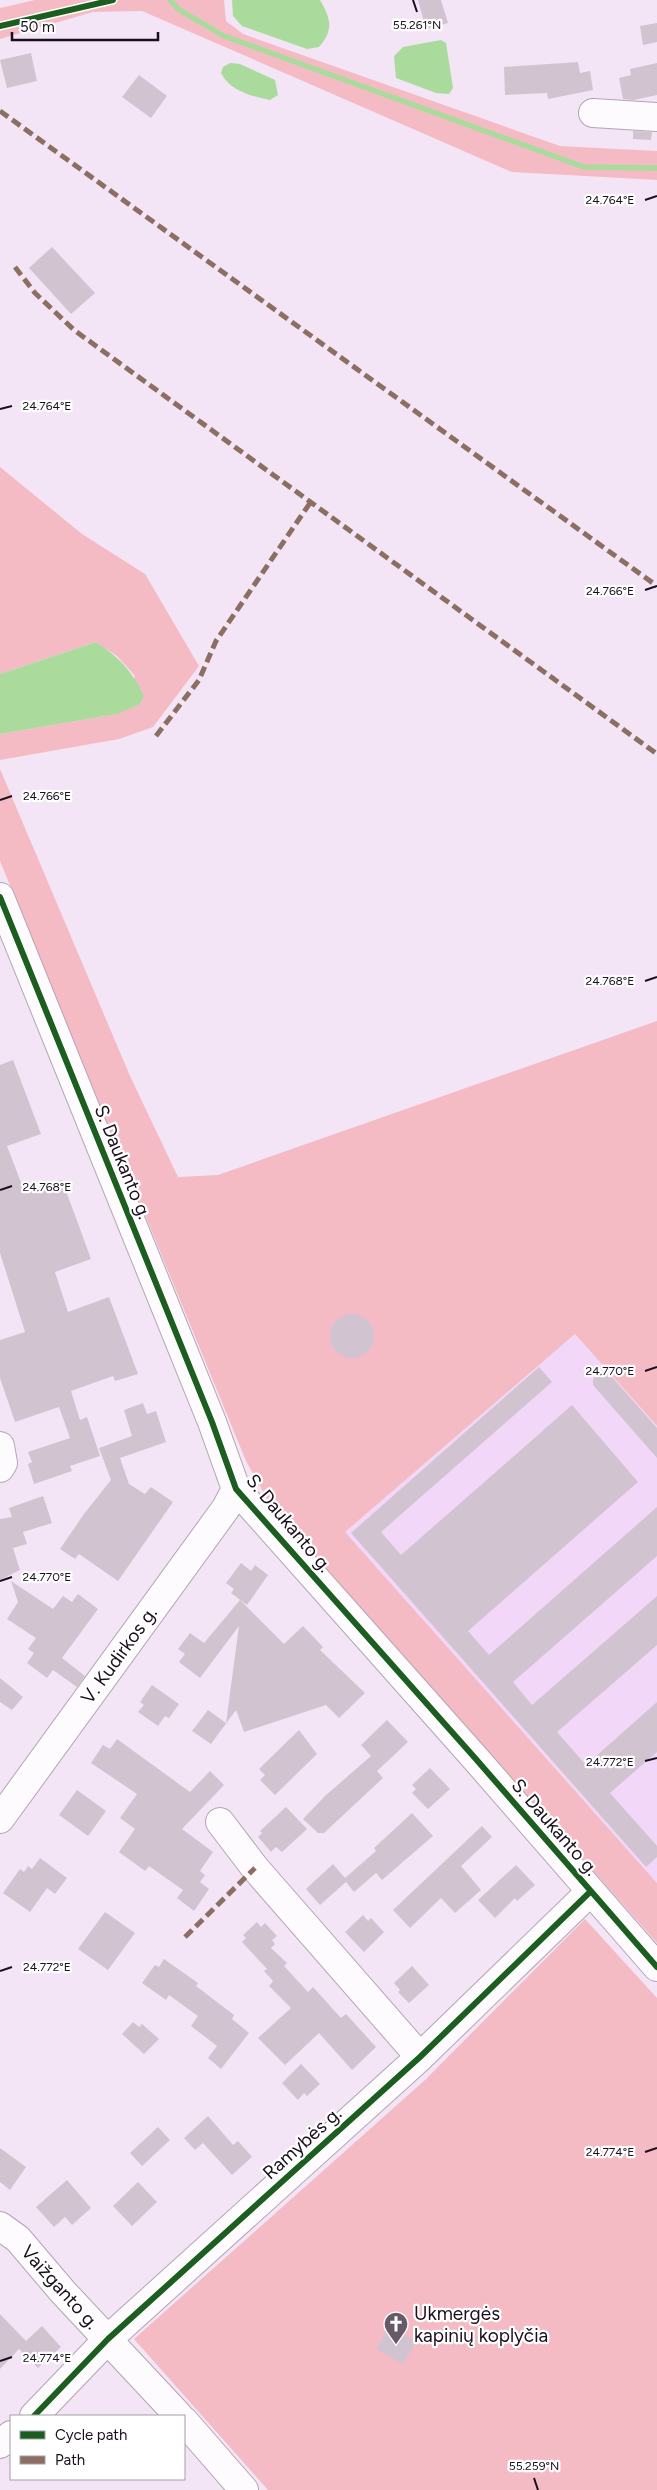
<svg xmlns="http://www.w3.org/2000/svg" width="657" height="2490" viewBox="0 0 657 2490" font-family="Figtree,sans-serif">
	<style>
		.built { fill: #f2d7f9 }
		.green { fill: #f5bbc4 }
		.water { fill: #aadb9c }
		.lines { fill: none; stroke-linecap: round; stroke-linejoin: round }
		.stream { stroke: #aadb9c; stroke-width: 5.5 }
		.building { fill: #d2c3d1 }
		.minor-casing { stroke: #b1a5b3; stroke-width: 30 }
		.minor { stroke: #fdfbfe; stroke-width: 28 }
		.quiet { stroke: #8d6e63; stroke-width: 5; stroke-dasharray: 10 5; stroke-linecap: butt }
		.cycleway-casing { stroke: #fff; stroke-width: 9 }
		.cycleway { stroke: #1b5e20; stroke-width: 6 }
		.ticks { fill: none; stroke: #1a0f1d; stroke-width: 2 }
		.labels { text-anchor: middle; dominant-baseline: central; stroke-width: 4.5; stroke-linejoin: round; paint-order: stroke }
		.street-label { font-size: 19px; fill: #1a0f1d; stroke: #fff }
		.poi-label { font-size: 19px; fill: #1a0f1d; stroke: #fff; text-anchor: start }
		.ticks-label { font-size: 12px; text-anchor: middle; fill: #1a0f1d; stroke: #fff; stroke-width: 4.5; stroke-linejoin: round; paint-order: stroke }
	</style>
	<rect width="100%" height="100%" fill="#f3e5f6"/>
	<path class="built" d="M575,1334l82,92v457l-312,-351z"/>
	<path class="green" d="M35,0h189l2,21 17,13 317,112 97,5v29l-145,-8 -370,-161 -49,1 -93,27v-31z
		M0,467l82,67 63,40 54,92 -46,61 -34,12 -119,21v-26l117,-20 18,-38 -18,-20 -21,-14 -96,32z
		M0,769l130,307 48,101 40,-2 439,-154v405l-82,-92 -230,198 312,351v60l-386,-437 -25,-45 -246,-600z
		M585,1919l72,79v492h-389l-134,-151 291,-259z"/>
	<path class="water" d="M232,0h88c11,19 14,30 -1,47l-12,2 -65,-23 -9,-10z
		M441,40l5,3 7,45 -4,6 -13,-1 -40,-15 -2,-22 9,-9z
		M230,63l10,1 35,16 3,15 -8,5c-19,-4 -40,-9 -49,-27l2,-6z
		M96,642c23,15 36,29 48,54l-4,8 -23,10 -117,20v-60z"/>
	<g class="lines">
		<path class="stream" d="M170,0l8,9 46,27 360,131 73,1"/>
	</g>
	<path class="building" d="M418,0h23l7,23 -22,6z
		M657,23v19l-14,3 -3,-19z
		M31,53l6,28 -30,7 -7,-28z
		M578,62l2,11 10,-2 3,19 -45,9 -1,-6 -42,2 -1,-28z
		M657,63v32l-23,5 -11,-1 -4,-21 12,-3 -1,-6z
		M139,75l28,21 -16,22 -29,-21z
		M633,131l19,1 -1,8 -18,-1z
		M52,247l43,46 -24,21 -42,-46z
		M13,1060l28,74 -34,12 18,47 37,-13 29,79 -36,13 13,40 41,-15 29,77 -23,7 -2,-5 -42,15 9,29 7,-3 13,39 -30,10 2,5 -38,13 -6,-20 4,-2 -4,-10 42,-14 -11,-31 -44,15 -15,-44v-38l25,-8 -25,-79v-188z
		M330 1336a22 22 0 1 1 44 0a22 22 0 1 1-44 0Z
		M539,1367l13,15 -171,150 20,23 171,-150 66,77 -170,149 21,24 168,-148v49l-144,126 19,23 125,-109v49l-100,87 29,33 71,-63v50l-47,41 47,53v11l-11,10 -295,-334z
		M605,1369l52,59v30l-64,-73v-6z
		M143,1403l4,11 9,-3 10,31 -46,16 9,26 16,10 6,-7 22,15 -55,79 -39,-27 -4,5 -15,-10 24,-35 27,-34 -12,-32 33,-12 -8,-26z
		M43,1496l9,27 -29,9 4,12 -14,4 7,22 -20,10v-61l12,-2 -3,-9z
		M241,1563l10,8 4,-6 13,10 -21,30 -16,-12 3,-4 -8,-6z
		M11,1581l42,28 10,-13 9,6 6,-8 20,15 -36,49 23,18 -8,11 -24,-17 -6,8 -20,-15 7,-10 -6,-4 8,-11 -29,-19 11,-17z
		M240,1600l44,44 19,-18 20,21 -3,3 45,43 -26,25 -13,-13 -82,27 -8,-22 -25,34 -19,-13 16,-21 18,13 13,-97 -39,52 -21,-16 6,-8 -7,-5 12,-16 14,10z
		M0,1678l23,19 -11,13 -12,-8z
		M152,1685l27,19 -10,14 -4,-2 -7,10 -20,-14 6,-7 -4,-3z
		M387,1720l21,22 -31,29 6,7 -59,55h-6l-15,-14 22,-23 46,-40 -10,-11z
		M299,1730l18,24 -42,41 -15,-15 5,-5 -6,-6z
		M117,1739l73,53 20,-21 14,14 -42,44 31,23 -13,19 5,4 -5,7 9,7 -15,22 -17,-13 6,-8 -34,-24 -4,5 -26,-19 16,-23 -15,-11 17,-24 -46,-31 12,-18 7,4z
		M430,1768l20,21 -22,20 -16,-16 4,-4 -4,-4z
		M77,1790l29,21 -18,25 -29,-21z
		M286,1807l21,22 -25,23 -6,-5 -5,5 -13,-15 4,-4 -2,-2z
		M412,1813l21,23 -51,44 -6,-7 -22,19 -8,-10 -26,23 -14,-16 27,-25 12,14 31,-27 -2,-3z
		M482,1826l10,11 -31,29 20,24 -26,23 -14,-15 -31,30 -17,-18z
		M40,1858l27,20 -12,16 -8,-6 -17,24 -27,-19 17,-24 4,3 4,-6 4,3z
		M516,1865l19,20 -18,16 -2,-3 -20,20 -17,-18z
		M105,1912l30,21 -27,37 -30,-21z
		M363,1915l5,6 3,-3 13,14 -20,20 -19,-20z
		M257,1922l4,5 4,-4 12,13 -5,4 3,4 -4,4 16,15 -3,3 24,26 5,-5 28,31 5,-4 30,33 -24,23 -33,-37 -34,32 -27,-27 33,-30 -22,-22 4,-5 -9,-10 3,-2 -25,-27 4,-4 -3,-3z
		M164,1959l34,24 -2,3 38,29 -2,4 17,14 -28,36 -13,-11 9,-12 -26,-20 7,-10 -29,-21 -3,5 -24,-17 13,-18 4,2z
		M412,1966l17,19 -20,18 -11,-11 2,-2 -6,-7z
		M133,2022l6,5 3,-3 17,15 -15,15 -22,-20z
		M301,2064l19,20 -13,12 -3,-3 -6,7 -16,-17z
		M208,2116l25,29 5,-4 14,16 -20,18 -29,-32 -8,7 -11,-12z
		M158,2127l12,13 -28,26 -12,-13z
		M0,2148l26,19 -16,23 -10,-8z
		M67,2180l24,28 -19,17 -7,-8 -11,10 -18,-20z
		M138,2182l19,20 -25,24 -19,-20z
		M0,2314l26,27 16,-15 19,21 -23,21 -19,-19 -19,20z
		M389,2326l27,16 -13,22 -27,-15z"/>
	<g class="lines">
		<defs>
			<path id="minor" d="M593,113l64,4
				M0,897l212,525 24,67 239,269 182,209
				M0,1446l3,17 -3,5
				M0,1819l226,-311 10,-19
				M220,1822l35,46 165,189
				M0,2226l18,13 45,53 116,124
				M34,2416l74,-77 312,-282 170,-165
				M184,2421l60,69
				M0,2444l11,-9"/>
		</defs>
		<use href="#minor" class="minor-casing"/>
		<use href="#minor" class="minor"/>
		<path class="quiet" d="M0,111l657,475
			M15,267l20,26 39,37 583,424
			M156,736l43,-56 17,-39 94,-138
			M185,1937l70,-69"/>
		<defs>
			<path id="cycleway" d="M0,26l113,-26
				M0,897l212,525 24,67 239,269 182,209
				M34,2416l74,-77 312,-282 170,-165"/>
		</defs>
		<use href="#cycleway" class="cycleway-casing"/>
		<use href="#cycleway" class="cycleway"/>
	</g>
	<path class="ticks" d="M413,0l4,12M645,200l12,-4M0,409l12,-3M645,590l12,-4M0,800l12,-4M645,981l12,-4M0,1190l12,-4M645,1371l12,-4M0,1581l12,-4M645,1761l12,-3M0,1971l12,-4M645,2152l12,-4M0,2361l12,-4M534,2478l4,12"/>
	<defs>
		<symbol id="church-pin" viewBox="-11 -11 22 30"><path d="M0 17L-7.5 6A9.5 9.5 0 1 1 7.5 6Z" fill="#665a69" stroke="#fff"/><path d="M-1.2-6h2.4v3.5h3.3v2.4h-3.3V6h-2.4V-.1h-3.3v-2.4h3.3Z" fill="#fff"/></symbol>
	</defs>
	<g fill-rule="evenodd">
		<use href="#church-pin" x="382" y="2310" width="28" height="38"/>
	</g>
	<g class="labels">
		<g class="street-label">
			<text transform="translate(123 1162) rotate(68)">S. Daukanto g.</text>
			<text transform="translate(289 1523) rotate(50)">S. Daukanto g.</text>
			<text transform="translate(119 1655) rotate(-54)">V. Kudirkos g.</text>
			<text transform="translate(555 1827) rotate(49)">S. Daukanto g.</text>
			<text transform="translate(302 2143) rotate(-42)">Ramybės g.</text>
			<text transform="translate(60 2287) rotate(48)">Vaižganto g.</text>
		</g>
		<g class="poi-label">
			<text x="414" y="2313">Ukmergės<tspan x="414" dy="22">kapinių koplyčia</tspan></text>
		</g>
	</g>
	<g class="ticks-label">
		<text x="417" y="29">55.261°N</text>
		<text x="610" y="204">24.764°E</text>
		<text x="47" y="410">24.764°E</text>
		<text x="610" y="595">24.766°E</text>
		<text x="47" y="800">24.766°E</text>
		<text x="610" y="985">24.768°E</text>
		<text x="47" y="1191">24.768°E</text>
		<text x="610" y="1375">24.770°E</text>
		<text x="47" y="1581">24.770°E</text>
		<text x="610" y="1766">24.772°E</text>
		<text x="47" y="1971">24.772°E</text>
		<text x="610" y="2156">24.774°E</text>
		<text x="47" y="2362">24.774°E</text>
		<text x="534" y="2470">55.259°N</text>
	</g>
	<rect x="10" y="2415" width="175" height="65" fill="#ffffff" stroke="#a39fa5"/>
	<rect x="20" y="2431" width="25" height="8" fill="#1b5e20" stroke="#a39fa5"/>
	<text x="55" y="2440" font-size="15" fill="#1a0f1d">Cycle path</text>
	<rect x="20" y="2456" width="25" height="8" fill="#8d6e63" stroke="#a39fa5"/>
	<text x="55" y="2465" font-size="15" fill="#1a0f1d">Path</text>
	<path d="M12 32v8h146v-8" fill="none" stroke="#1a0f1d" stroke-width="2.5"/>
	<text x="20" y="32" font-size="15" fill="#1a0f1d" stroke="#ffffff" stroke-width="4" paint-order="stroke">50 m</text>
</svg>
